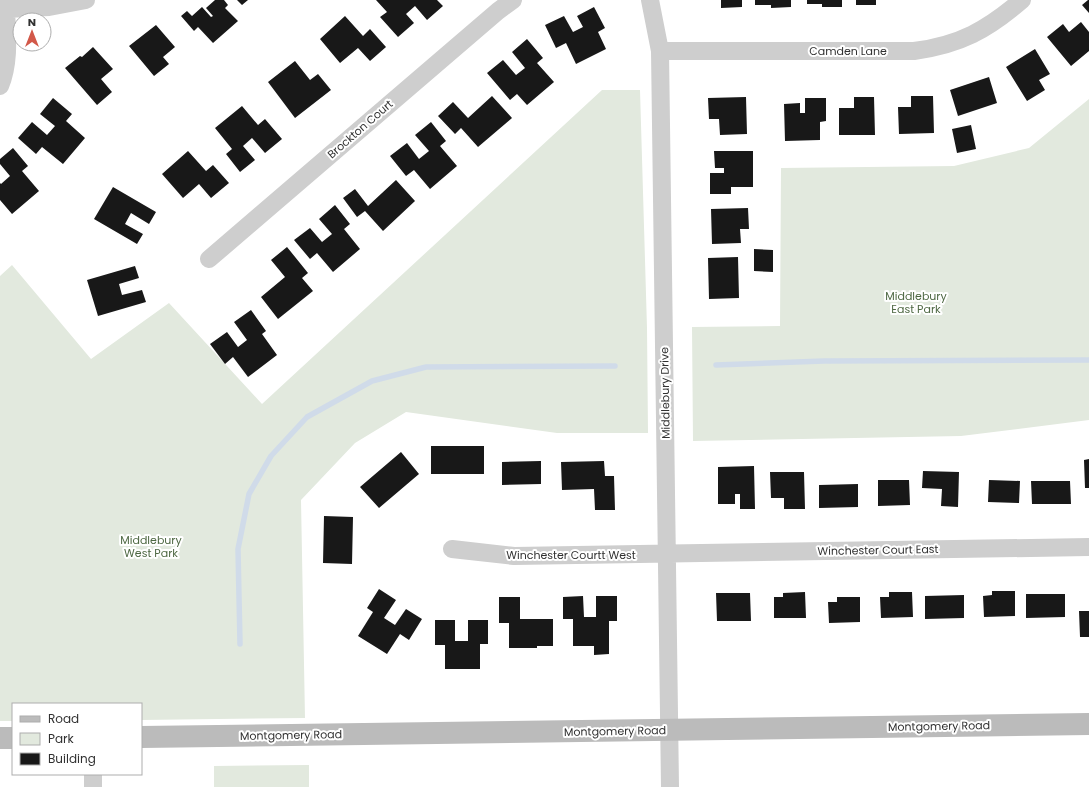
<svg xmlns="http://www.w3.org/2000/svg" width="1089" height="787" viewBox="0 0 1089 787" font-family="Poppins,sans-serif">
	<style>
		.park { fill: #e2e9de }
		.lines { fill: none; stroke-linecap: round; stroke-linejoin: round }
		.stream { stroke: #d0dbe9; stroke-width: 5.5 }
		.building { fill: #181818 }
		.street { stroke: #cecece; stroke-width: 18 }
		.secondary { stroke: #bbb; stroke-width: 22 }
		.labels { text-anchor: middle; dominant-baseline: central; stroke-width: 4; stroke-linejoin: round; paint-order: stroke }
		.street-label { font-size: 11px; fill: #313131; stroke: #fff }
		.park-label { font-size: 11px; fill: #4e6843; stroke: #fff }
	</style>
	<rect width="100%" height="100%" fill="#fff"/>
	<path class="park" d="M602,90h38l7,238 1,105h-91l-151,-21 -51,31 -54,57 4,218 -164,2v-16h-128v17h-13v-445l12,-11 79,94 78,-56 93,101z
		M1089,99v321l-128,16 -268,5 -1,-114 88,-1 1,-158 173,-2 75,-18z
		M309,765v22h-95v-21z"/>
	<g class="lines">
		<path class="stream" d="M716,365l108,-4 265,-1
			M240,644l-2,-95 11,-55 22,-38 36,-39 65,-36 54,-14 189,-1"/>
	</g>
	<path class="building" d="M215,0h9l4,5 -3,3 13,13 -25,22 -15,-16 -4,4 -13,-15 6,-5 5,5 10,-9 9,10 2,-1 -7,-8z
		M237,0h11l-6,5z
		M376,0h61l6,6 -16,14 -12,-14 -9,8 8,9 -16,14 -18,-20 7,-5z
		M721,0h21v7l-21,1z
		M755,0h36v7l-20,1v-3h-16z
		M807,0h35v7h-20v-3h-15z
		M856,0h20v5h-20z
		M1088,0h1v13l-7,-8z
		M594,7l11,21 -7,4 8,17 -30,15 -10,-21 -10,5 -11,-23 19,-9 9,16 10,-5 -6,-11z
		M345,16l18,20 7,-7 16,18 -16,14 -12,-13 -18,15 -20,-24z
		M1081,22l8,10v19l-18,15 -24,-29 16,-13 6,8z
		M156,25l19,22 -12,10 6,7 -15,12 -25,-30z
		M527,39l16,19 -6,5 17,19 -27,23 -10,-11 -7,6 -23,-27 16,-13 13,15 9,-7 -13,-16z
		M93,47l20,22 -12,10 11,13 -15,13 -32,-37 15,-12 2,1z
		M1035,49l15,25 -11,6 6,10 -18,11 -21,-34z
		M295,61l15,19 8,-6 13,16 -36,28 -27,-36z
		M989,77l8,26 -39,13 -8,-26z
		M492,96l20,22 -34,29 -17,-19 -6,6 -17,-18 15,-14 15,16z
		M911,96h22l1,37 -35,1 -1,-27h13z
		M746,97l1,37 -27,1 -1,-16h-10l-1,-21z
		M854,97h20l1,38h-36v-27h15z
		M53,98l19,16 -6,7 19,17 -22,26 -21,-17 -6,7 -18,-16 14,-16 15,13 8,-9 -15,-12z
		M805,98h21v23l-6,1v18l-35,1 -1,-37 16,-1v10h5z
		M242,106l16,19 7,-6 17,20 -17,14 -13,-15 -9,8 12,14 -15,12 -14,-18 6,-5 -17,-21z
		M431,122l15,19 -6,5 17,20 -27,23 -16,-19 -8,6 -16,-20 17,-13 12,16 10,-8 -14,-16z
		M971,125l5,24 -19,4 -5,-24z
		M13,148l15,18 -6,5 17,20 -27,23 -12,-14v-17l1,1 9,-8 -10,-12v-5z
		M188,151l18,20 7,-6 16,18 -18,15 -12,-14 -16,14 -21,-24z
		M714,151h39v36h-22v7h-21v-21h14v-5h-9z
		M396,180l19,21 -32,30 -18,-20 -8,6 -14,-19 12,-9 13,17z
		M113,187l43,25 -7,12 -18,-11 -6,11 18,10 -6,10 -43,-25z
		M335,205l15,19 -6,5 16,20 -27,23 -16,-19 -7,6 -16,-19 16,-12 12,14 10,-8 -13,-15z
		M748,208l1,21h-9l1,14 -29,1 -1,-35z
		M287,247l21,26 -6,5 11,13 -35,28 -17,-22 24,-20 -14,-17z
		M754,249l19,1v22l-19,-1z
		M738,257l1,41 -30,1 -1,-41z
		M135,266l4,12 -20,6 3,11 20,-5 4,12 -48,14 -11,-36z
		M251,310l15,21 -4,3 15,21 -29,22 -15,-20 -8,7 -15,-20 17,-12 11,15 9,-7 -13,-18z
		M431,446h53v28h-53z
		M401,452l18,22 -40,34 -19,-21z
		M1089,459v29h-4l-1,-28z
		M541,461v23l-39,1v-23z
		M604,461l1,15h9l1,34h-20l-1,-21 -32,1 -1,-28z
		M754,466l1,43h-15v-15h-5v10h-17v-37z
		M923,471l36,1 -1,35 -17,-1 1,-17 -20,-1z
		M770,472h34l1,37h-21v-11h-13z
		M878,480h31l1,25 -32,1z
		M989,480l31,1 -1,22 -31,-1z
		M1031,481h39l1,23h-39z
		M858,484v23l-39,1v-23z
		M324,516l29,1 -1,47 -29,-1z
		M379,589l17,11 -12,18 11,7 11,-16 16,10 -13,21 -9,-6 -13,20 -29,-18 15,-24 -6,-4z
		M992,591h23v25l-31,1 -1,-21 9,-1z
		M805,592l1,26h-32v-21h9v-4z
		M889,592h23l1,25 -32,1 -1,-21h9z
		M716,593h34l1,28h-34z
		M1026,594h39v23l-39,1z
		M964,595v23l-39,1v-23z
		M583,596l1,21h12v-21h21v25h-8v33l-15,1v-9h-21v-27h-10v-22z
		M499,597h21v22h33v27h-16v2h-28v-25h-10z
		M837,597h23v25l-31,1 -1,-21h9z
		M1079,611h10v26h-9z
		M435,620h20v21h13v-21h20v24h-8v25h-35v-24h-10z"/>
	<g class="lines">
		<path class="street" d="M650,0l10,51 10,736
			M0,7l6,2 43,-2 37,-7
			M660,51h254c46,-6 73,-21 108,-51
			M0,86c10,-24 7,-51 6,-77
			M209,259l289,-248 15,-11
			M452,549l62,7 575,-9
			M93,774v13"/>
		<path class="secondary" d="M141,737l948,-13
			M0,738h13"/>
	</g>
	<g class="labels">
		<g class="street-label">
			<text x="848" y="51">Camden Lane</text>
			<text transform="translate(360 129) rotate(-41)">Brockton Court</text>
			<text transform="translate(665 393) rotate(-91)">Middlebury Drive</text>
			<text transform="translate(878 550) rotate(-1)">Winchester Court East</text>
			<text x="571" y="555">Winchester Courtt West</text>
			<text transform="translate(939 726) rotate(-1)">Montgomery Road</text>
			<text transform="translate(615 731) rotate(-1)">Montgomery Road</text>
			<text transform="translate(291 735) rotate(-1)">Montgomery Road</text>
		</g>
		<g class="park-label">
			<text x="916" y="296">Middlebury<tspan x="916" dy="13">East Park</tspan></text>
			<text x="151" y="540">Middlebury<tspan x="151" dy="13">West Park</tspan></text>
		</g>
	</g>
	<rect x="12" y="703" width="130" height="72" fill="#ffffff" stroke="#adadad"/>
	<rect x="20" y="716" width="20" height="6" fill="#bbbbbb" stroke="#adadad"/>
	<text x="48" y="723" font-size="12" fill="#313131">Road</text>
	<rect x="20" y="733" width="20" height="12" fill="#e2e9de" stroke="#adadad"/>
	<text x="48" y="743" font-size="12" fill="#313131">Park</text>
	<rect x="20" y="753" width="20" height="12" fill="#181818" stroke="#adadad"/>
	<text x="48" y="763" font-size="12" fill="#313131">Building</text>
	<g transform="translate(32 32)"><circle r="19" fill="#ffffff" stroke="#adadad"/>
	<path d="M0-3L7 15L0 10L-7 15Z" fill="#d25849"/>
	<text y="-6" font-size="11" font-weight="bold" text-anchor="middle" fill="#313131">N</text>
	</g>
</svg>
